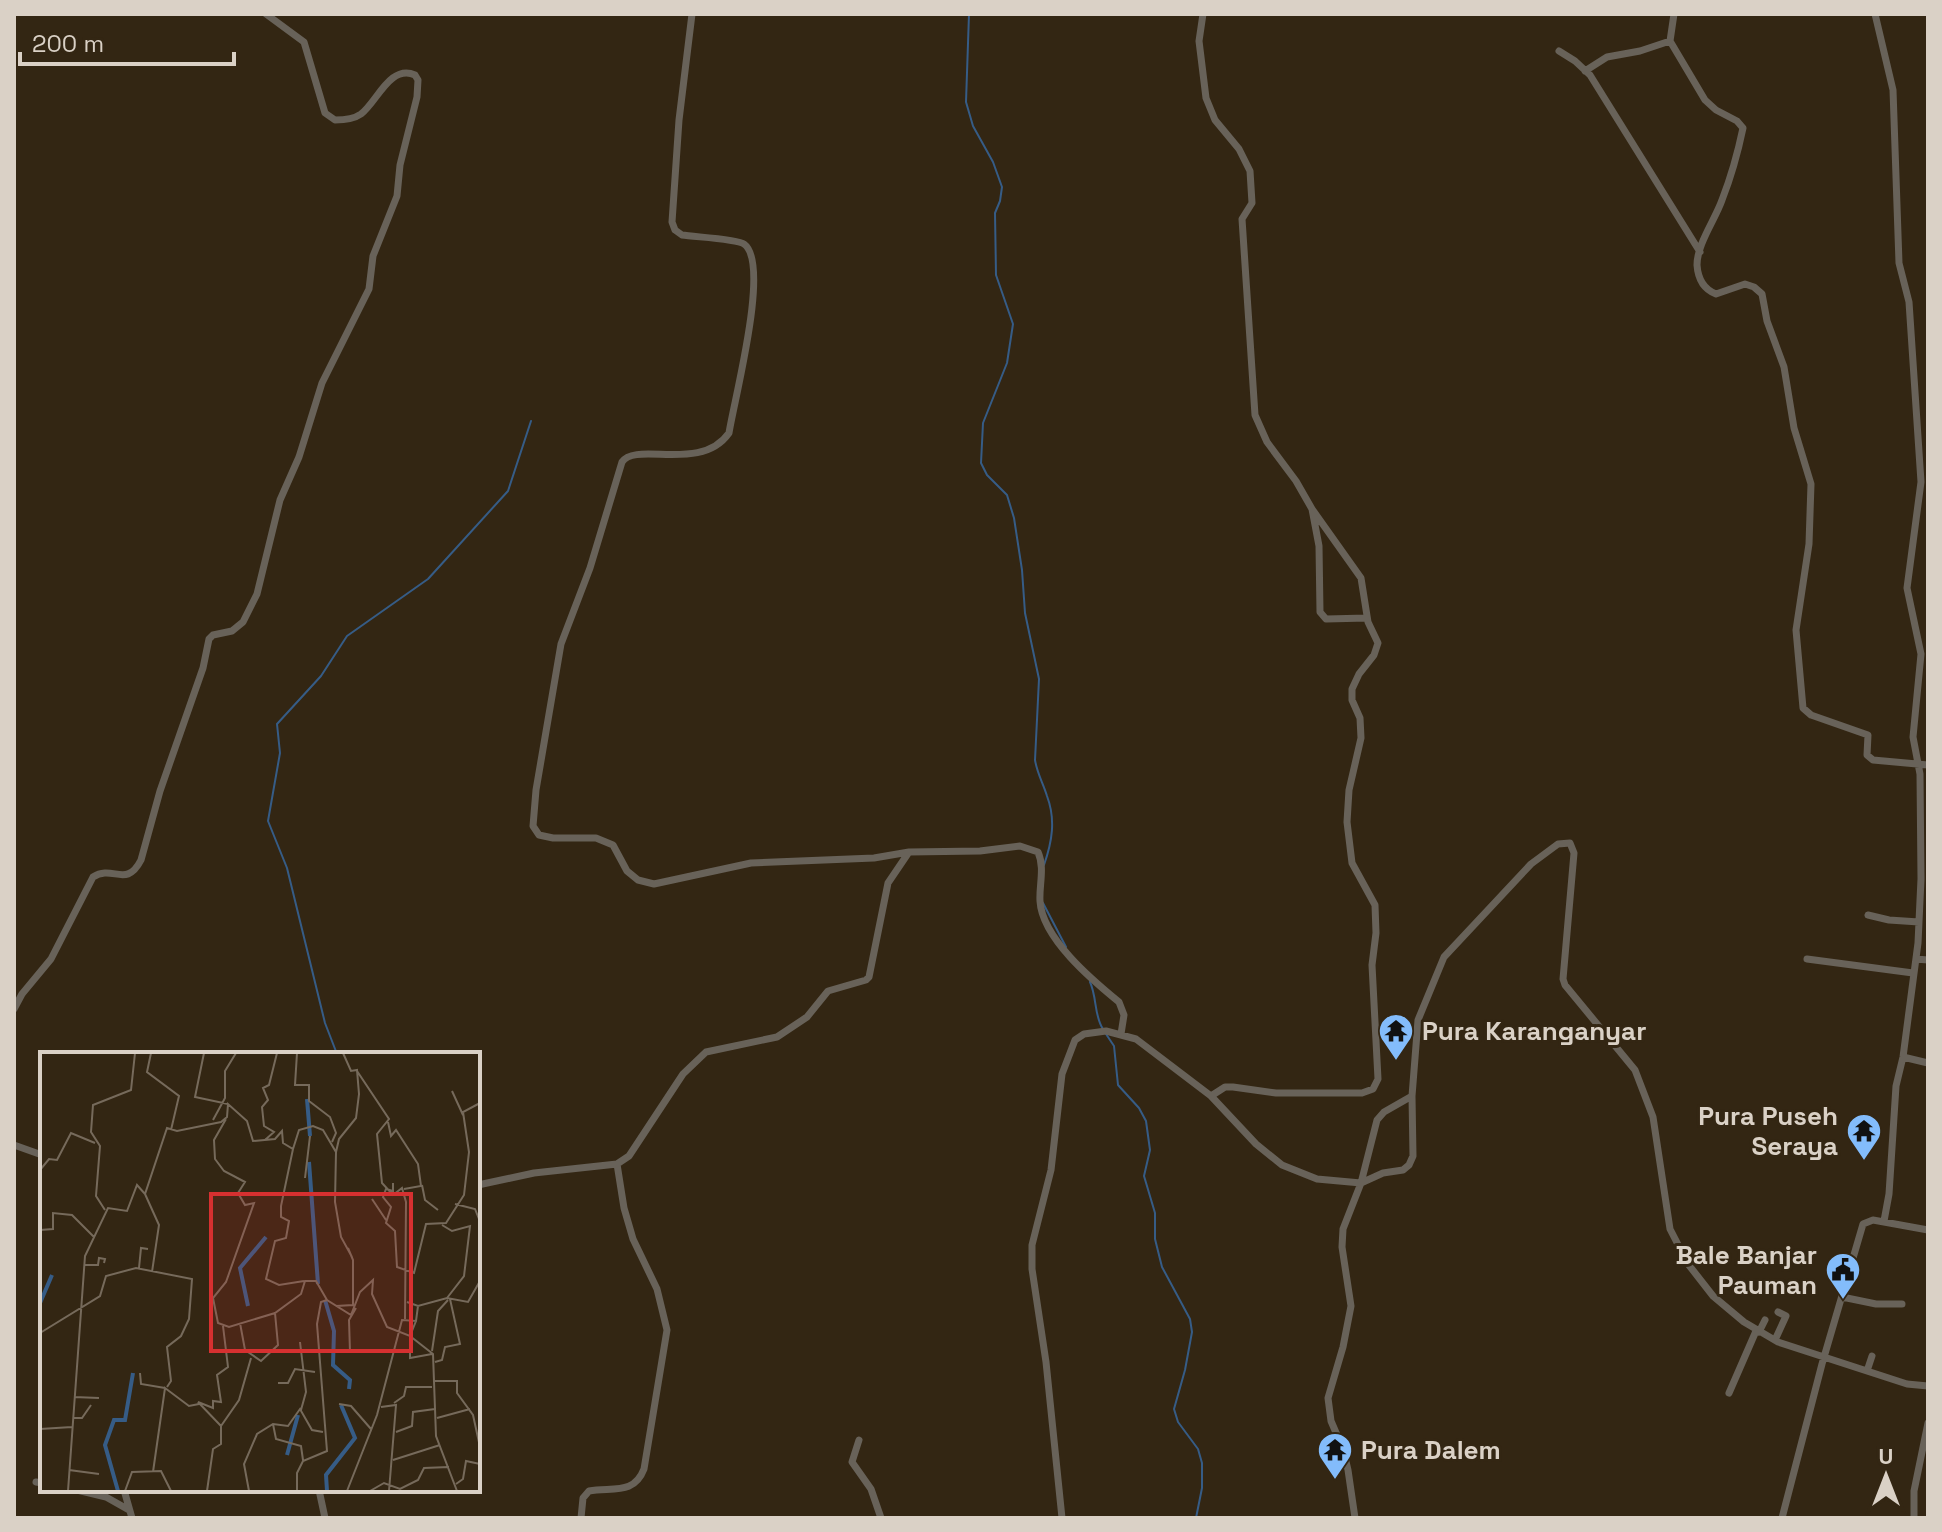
<svg xmlns="http://www.w3.org/2000/svg" width="1942" height="1532" viewBox="0 0 1942 1532" font-family="'Space Grotesk',sans-serif">
	<style>
		.lines { fill: none; stroke-linecap: round; stroke-linejoin: round }
		.stream { stroke: #365c86; stroke-width: 2 }
		.minor { stroke: #686259; stroke-width: 7 }
		.labels { text-anchor: middle; dominant-baseline: central; stroke-width: 6; stroke-linejoin: round; paint-order: stroke }
		.poi-label { font-size: 26px; font-weight: bold; fill: #dad1c6; stroke: #332613; text-anchor: start }
		.inset-river { fill: none; stroke: #365c86; stroke-width: 4 }
		.inset-road { fill: none; stroke: #766a5b; stroke-width: 2 }
		.view { fill: #d63030; fill-opacity: 0.15; stroke: #d63030; stroke-width: 4 }
		.inset-edge { fill: none; stroke: #dad1c6; stroke-width: 4 }
	</style>
	<rect width="100%" height="100%" fill="#332613"/>
	<g class="lines">
		<path class="stream" d="M969,14l-3,88 7,24 20,36 9,25 -2,14 -5,12 1,62 17,49 -6,39 -24,60 -2,40 6,12 20,20 7,23 8,52 3,43 14,66 -4,81c2,13 8,23 12,36 9,24 5,46 -3,69
			M1043,903l23,44
			M1090,982c7,15 4,34 13,47
			M1106,1034l8,12 4,39 21,23 7,13 4,29 -6,26 11,37v26l7,28 28,52 2,13 -7,38 -11,39 4,13 20,27 4,14v25l-6,30
			M337,1054l-12,-31 -38,-155 -19,-47 12,-68 -3,-29 44,-48 26,-40 81,-57 80,-88 23,-70"/>
		<path class="minor" d="M692,14l-13,106 -7,102 3,8 7,5c13,2 55,4 62,9 27,19 -10,156 -15,189 -28,40 -93,8 -107,29l-32,106 -29,76 -25,146 -3,36 6,9 14,3h43l17,7 14,26 11,9 16,4 97,-21 123,-5 35,-6
			M1203,14l-4,27 7,57 9,22 24,29 11,22 2,32 -10,16 13,196 12,27 29,39 16,28 7,37 1,66 6,7 41,-1
			M1674,14l-4,27 35,59 11,10 21,11 6,7c-5,24 -12,49 -21,72 -7,20 -25,44 -25,65 1,14 6,24 19,29l29,-10 9,3 8,7 5,27 17,46 10,61 17,56 -2,60 -13,86 7,78 8,7 57,20 -1,20 6,5 55,5
			M1875,14l18,76 6,173 10,39 12,180 -14,106 14,66 -8,83 7,37 1,105 -3,64 -15,114 -7,29 -7,108 -5,27
			M1559,51l16,10 15,14 110,177
			M1585,71l22,-14 33,-6 30,-10
			M1868,915l21,5 30,2
			M1807,959l106,14
			M1916,959l12,1
			M14,1009l8,-15 29,-35 42,-82c20,-13 33,12 48,-17l19,-69 43,-123 6,-29 4,-4 19,-4 11,-9 14,-28 23,-94 19,-43 23,-74 47,-94 4,-33 24,-60 3,-31 17,-68 1,-17 -3,-5c-25,-11 -38,27 -54,39 -7,5 -17,6 -26,6l-10,-7 -21,-71 -38,-28
			M1903,1057l25,6
			M1211,1096l14,-9h8l43,6h86l11,-4 5,-10 -6,-114 4,-32 -1,-28 -23,-42 -5,-41 2,-32 12,-52 -1,-20 -8,-18v-11l7,-15 15,-19 4,-12 -10,-21 -7,-44 -49,-69
			M14,1145l28,10
			M478,1185l56,-12 83,-9 12,-8 54,-82 23,-22 71,-15 30,-20 21,-26 38,-11 3,-3 19,-94 21,-31 71,-1 40,-5 18,6c7,16 1,33 2,49 2,37 52,79 79,101l5,13 -3,19
			M1842,1297l34,7h26
			M1759,1332l6,-12
			M1775,1340l11,-24 -8,-4
			M1867,1371l5,-15
			M1729,1393l27,-62
			M859,1440l-7,22 19,27 10,29
			M36,1482l6,1
			M77,1490l29,7 23,13
			M124,1490l8,28
			M319,1490l6,28
			M581,1518l2,-20 6,-7c24,-4 45,4 55,-22l23,-139 -10,-41 -24,-50 -9,-31 -7,-44
			M1062,1518l-16,-156 -14,-93v-24l19,-75 11,-96 13,-34 9,-6 22,-3 30,8 75,57 45,48 26,21 35,14 44,4 16,-63 7,-8 28,-16 6,-76 26,-63 87,-93 27,-20 12,-1 4,10 -11,126 2,6 70,85 18,47 17,112 18,35 25,32 31,26 34,20 129,42 21,2
			M1355,1518l-7,-48 -5,-21 -12,-28 -3,-23 15,-51 8,-41 -9,-59 1,-18 18,-46 22,-10 20,-3 6,-5 4,-9 -1,-60
			M1782,1518l40,-154 41,-140 10,-4 55,10
			M1914,1518v-27l14,-68"/>
	</g>
	<defs>
		<symbol id="temple-pin" viewBox="-11 -11 22 30"><path d="M0 17L-7.5 6A9.5 9.5 0 1 1 7.5 6Z" fill="#83bcfb" stroke="#332613"/><path d="M0-6L5-2H3V0L6.5 2.5H4V6H1.5V3h-3V6H-4V2.5H-6.5L-3 0V-2H-5Z" fill="#111"/></symbol>
		<symbol id="civic-pin" viewBox="-11 -11 22 30"><path d="M0 17L-7.5 6A9.5 9.5 0 1 1 7.5 6Z" fill="#83bcfb" stroke="#332613"/><path d="M-.6-6.5H3V-4.5H.6V-3L4-1V1h2V6H-6V1h2V-1L-.6-3ZM-1.2 2.5V6h2.4V2.5Z" fill="#111"/></symbol>
	</defs>
	<g fill-rule="evenodd">
		<use href="#temple-pin" x="1376" y="1011" width="40" height="54"/>
		<use href="#temple-pin" x="1844" y="1111" width="40" height="54"/>
		<use href="#civic-pin" x="1823" y="1250" width="40" height="54"/>
		<use href="#temple-pin" x="1315" y="1430" width="40" height="54"/>
	</g>
	<g class="labels">
		<g class="poi-label">
			<text x="1422" y="1031">Pura Karanganyar</text>
			<text x="1838" y="1116" text-anchor="end">Pura Puseh<tspan x="1838" dy="30">Seraya</tspan></text>
			<text x="1817" y="1255" text-anchor="end">Bale Banjar<tspan x="1817" dy="30">Pauman</tspan></text>
			<text x="1361" y="1450">Pura Dalem</text>
		</g>
	</g>
	<g transform="translate(40 1052)">
		<rect width="440" height="440" fill="#332613"/>
		<path class="inset-river" d="M267,47l3,37M269,110l9,122M285,248l9,31 -1,34 17,15 -1,9M0,251l12,-28M208,254l-8,-38 26,-31M247,403l11,-40M78,439l-13,-46 9,-25h11l8,-47M287,439l-1,-16 29,-37 -14,-33"/>
		<path class="inset-road" d="M111,1l-4,19 32,24 -8,34M164,1l-9,44 33,7M257,1l-2,32h14v16l21,16 6,16 -4,9M317,19l32,48 -12,15 5,49 11,12 9,-7 4,14 -1,117M412,39l11,24M186,67l-12,21 1,19 9,12 21,11 -7,11 7,12 9,-2 -28,79 -13,16 5,25 11,4 46,-14 26,-19 4,-13h11l11,19 24,15 9,-23 13,-12 -1,14 15,33 23,9 6,-15M173,68l12,-22v-27l11,-18M348,70l3,14 5,-6 22,34 3,22 -17,3M225,88l9,-8 -10,-6 -2,-19 6,-7 -5,-12 6,-3 8,-32M253,97l-12,57v11l8,4 -3,17 -11,3 -9,38 13,6 25,-4M296,100l-1,50 6,35 11,20M0,118l9,-11 8,1 14,-27 24,10M265,126l5,-42M353,131v8l-7,-2 -3,8 8,10 -5,16 9,8 2,36 17,6 12,-49 20,-1 18,-28 5,-43 -6,-40 17,-9M382,133l3,15 13,10M105,142l14,31 -7,47M332,147l14,21M415,152l20,5 4,10M65,158l-9,-14 4,-50 -9,-14 2,-27 38,-15 4,-37M402,173l10,6 18,-5 -6,50 -17,22M0,178l13,-1v-16l19,2 22,22M45,213h13l1,-7 6,1 -1,4M99,216l2,-20 7,1M367,250l11,4 29,-8 21,4 12,-21M296,254l17,-1v-45l-5,-12M200,271l5,27 16,11 17,-16 -3,-32M0,281l60,-37 6,-20 30,-8 56,11 -3,40 -8,17 -14,11 4,34 -4,6M370,284l23,18 3,82 21,55M370,286v20l22,-4M260,290l6,50 -5,18M392,299l6,-40 10,-11M310,300l-1,-32 7,-12M395,310l7,-2 3,-13 15,-3 -10,-45M100,321l1,11 24,4M394,329h23v12l16,22 7,32M238,331h10l7,-14 20,3M34,345l25,1M354,351l10,-7 2,-9h26M299,352l12,2 20,23M341,355l15,-2 -7,86M33,366h9l9,-13M397,366l33,-9M233,372l3,15 25,7 2,14M181,374l-23,-24 15,6v-7l8,1 -4,-27 11,-8 -5,-41M0,377l32,-2M356,380l16,-6 1,-14 22,-3M353,408l47,-15M29,418l30,4M113,420l12,-84 24,18 10,-2M416,432l7,-5 3,-18 14,3M28,439l17,-235 23,-48 19,3 10,-26 8,9 22,-66 10,3 44,-9 6,-5 1,-13 19,17 6,20 22,-2 7,-8 1,12 10,6 6,-19 14,-4 10,4 13,22 3,-13 17,-21 3,-24 -2,-24 -6,1 -8,-18M85,439l7,-19 29,-1 10,20M167,439l6,-42 8,-5v-18l18,-26 12,-42M209,439l-5,-27 13,-30 16,-10 15,2 12,-17 12,21 11,2M257,439v-18l6,-12 24,-10 -10,-127 4,-22 6,-2M307,439l30,-76 25,-95 14,1 2,-15M330,439l14,-8 16,6 18,-9 6,-12 25,-1"/>
		<path class="view" d="M171,142h200v157h-200z"/>
		<rect width="440" height="440" class="inset-edge"/>
	</g>
	<rect width="1942" height="1532" fill="none" stroke="#dad1c6" stroke-width="32"/>
	<g transform="translate(1886 1476)" stroke="#332613" stroke-width="6" paint-order="stroke">
	<path d="M0-6L14 30L0 20L-14 30Z" fill="#dad1c6"/>
	<text y="-12" font-size="22" font-weight="bold" text-anchor="middle" fill="#dad1c6">U</text>
	</g>
	<path d="M20 52v12h214v-12" fill="none" stroke="#dad1c6" stroke-width="4"/>
	<text x="32" y="52" font-size="24" fill="#dad1c6" stroke="#332613" stroke-width="6" paint-order="stroke">200 m</text>
</svg>
